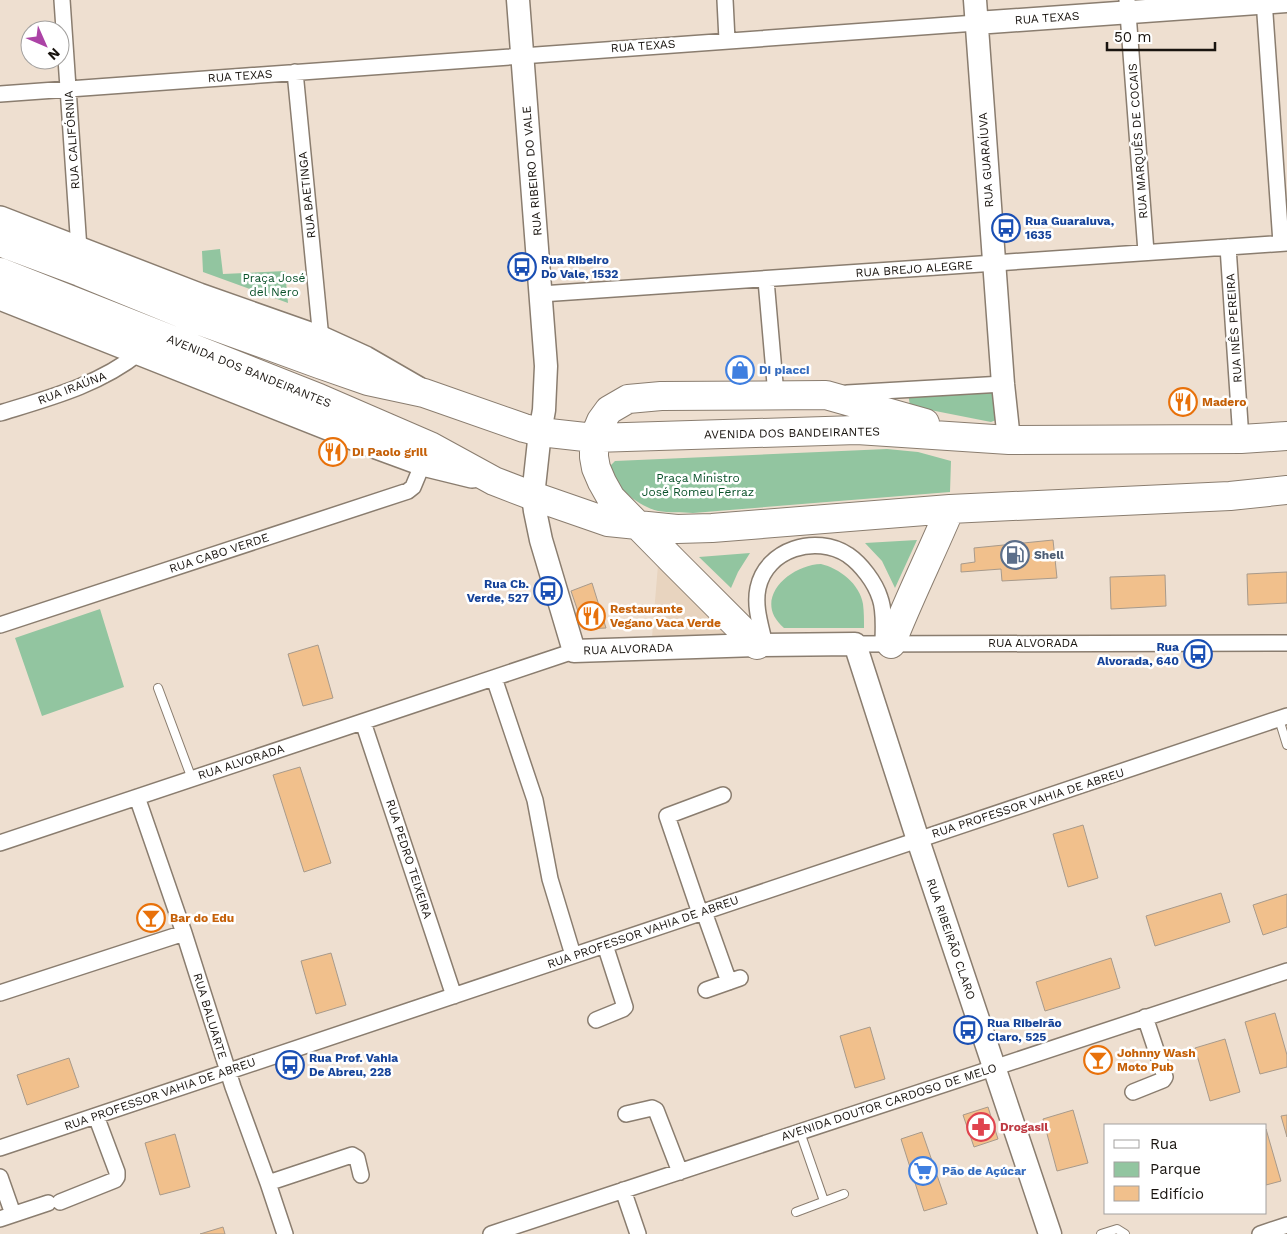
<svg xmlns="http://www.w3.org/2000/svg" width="1287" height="1234" viewBox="0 0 1287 1234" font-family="'Work Sans',sans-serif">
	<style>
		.built { fill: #e8d4bf }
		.green { fill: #92c5a0 }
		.building { fill: #f1c08c; stroke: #a89a8b }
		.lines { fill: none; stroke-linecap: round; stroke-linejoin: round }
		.lane-casing { stroke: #8a7d6f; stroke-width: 10 }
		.street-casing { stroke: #8a7d6f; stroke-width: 18 }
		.secondary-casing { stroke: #8a7d6f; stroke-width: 25 }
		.primary-casing { stroke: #8a7d6f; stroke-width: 28 }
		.highway-casing { stroke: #8a7d6f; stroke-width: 30 }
		.lane { stroke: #fff; stroke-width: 8 }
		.street { stroke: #fff; stroke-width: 15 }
		.secondary { stroke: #fff; stroke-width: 22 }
		.primary { stroke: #fff; stroke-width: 25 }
		.highway { stroke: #fff; stroke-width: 28 }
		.labels { text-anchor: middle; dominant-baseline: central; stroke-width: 5; stroke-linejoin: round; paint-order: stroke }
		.street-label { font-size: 12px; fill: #19140f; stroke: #fff }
		.transit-label { font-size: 12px; font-weight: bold; fill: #164399; stroke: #fff; text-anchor: start }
		.park-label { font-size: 12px; fill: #0b522b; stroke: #fff }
		.shop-label { font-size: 12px; font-weight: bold; fill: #366cbe; stroke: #fff; text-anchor: start }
		.food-label { font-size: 12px; font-weight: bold; fill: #c56008; stroke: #fff; text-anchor: start }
		.service-label { font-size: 12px; font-weight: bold; fill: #4e5e75; stroke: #fff; text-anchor: start }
		.health-label { font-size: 12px; font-weight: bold; fill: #be3a42; stroke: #fff; text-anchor: start }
	</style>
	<rect width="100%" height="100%" fill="#eedfd0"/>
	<path class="built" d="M658,565l84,74 -90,-2z"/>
	<path class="green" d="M220,249l3,25 62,-3 3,32 -85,-31 -1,-21z
		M992,390l5,3 -1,27 -5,2 -81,-16 -2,-13z
		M887,449l31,3 33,9 -1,31 -257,21c-11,-1 -24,0 -35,-2 -22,-6 -41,-23 -50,-43l7,-7z
		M917,540l-22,48 -13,-27 -17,-18z
		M750,553l-12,19 -7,16 -32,-31z
		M821,564c18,4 39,20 42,40 1,8 1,16 1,24h-80c-33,-28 5,-63 37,-64z
		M100,609l24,78 -82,29 -27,-78z"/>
	<path class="building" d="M1053,540l4,38 -55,3 -1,-12 -40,3v-8l14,-2 -1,-14z
		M1287,572v31l-39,2 -1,-31z
		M1165,575l1,31 -55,3 -1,-32z
		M592,583l14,45 -22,1 -13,-38z
		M318,645l15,53 -30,8 -15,-52z
		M300,767l31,96 -27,9 -31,-97z
		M1083,825l15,53 -30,9 -15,-53z
		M1221,893l9,29 -75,24 -9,-30z
		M1287,894v33l-24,8 -10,-30z
		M331,953l15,52 -30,9 -15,-53z
		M1111,958l9,30 -75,23 -9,-29z
		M1275,1013l12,42v12l-27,7 -15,-52z
		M870,1027l15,52 -30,9 -15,-52z
		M1225,1039l15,53 -30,9 -15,-53z
		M69,1058l10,29 -52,18 -10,-30z
		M988,1107l10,32 -24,8 -11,-32z
		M1073,1110l15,53 -31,8 -14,-52z
		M1287,1115v22l-6,-21z
		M1266,1129l15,52 -15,4z
		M922,1132l25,72 -23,7 -23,-72z
		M175,1134l15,53 -30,8 -15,-52z
		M223,1227l2,7h-25z"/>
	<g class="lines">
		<defs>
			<path id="lane" d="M158,688l34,91
				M1279,719l8,26
				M800,1132l24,69
				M796,1212l48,-18
				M1101,1234l16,-5 8,5"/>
			<path id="street" d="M62,0l17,249
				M725,0l2,40
				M1127,0l19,252
				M1264,0l17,243
				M295,72l26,267
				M0,94l976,-71
				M1228,247l13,192
				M766,280l10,115
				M541,294l746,-51
				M847,393l156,-9
				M0,413c49,-15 99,-28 139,-60
				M0,625l408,-134 5,-4 10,-24
				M855,644l432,-1
				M765,645c-4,-19 -11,-38 -7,-57 8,-39 58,-54 90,-33 13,9 27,27 32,43 5,14 3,31 3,46
				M494,678l41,122 15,79 23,76
				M363,722l91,274
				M137,797l47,136 49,154 35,96 17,51
				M0,843l574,-192
				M704,912l25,70
				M700,913l-33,-97 56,-21
				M706,990l34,-12
				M0,993l184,-60
				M596,1020l27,-11 2,-2 -20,-62
				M1133,1092l30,-12 2,-3 -20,-60
				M626,1114l26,-6 4,2 24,62
				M0,1148l1287,-432
				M0,1177l13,37
				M268,1183l84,-28 5,3 4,17
				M623,1190l15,44
				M60,1202l55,-22 2,-3v-5l-21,-56
				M0,1219l48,-16
				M491,1234l796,-263
				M1260,1234l27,-9"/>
			<path id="secondary" d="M518,0l28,366 -2,44 -4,22 -7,64 2,15 6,29 33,111 183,-6 98,-1 63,196 132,394
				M975,0l28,384 6,56
				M976,23l311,-22"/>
			<path id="primary" d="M0,219l199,77 122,43 44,20 52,30
				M0,297l363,144 60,22 49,12"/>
			<path id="highway" d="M0,242l80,30 115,47 124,45 49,17 56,12 100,35 16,4 54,6 263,-8 152,10 232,-1 46,-3
				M0,272l319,126 111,48 64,35 39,15 75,26 69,7 35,-1 238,-19 280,-13 57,-6
				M891,644c18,-46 40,-90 59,-135
				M757,645l-83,-83 -63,-64 -9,-16 -6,-14 -2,-11v-19l7,-17 8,-11 19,-11 33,-3 165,-1 99,28"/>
		</defs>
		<use href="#lane" class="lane-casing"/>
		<use href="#street" class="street-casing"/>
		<use href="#secondary" class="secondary-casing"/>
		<use href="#primary" class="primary-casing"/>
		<use href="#highway" class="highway-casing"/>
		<use href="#lane" class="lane"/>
		<use href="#street" class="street"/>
		<use href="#secondary" class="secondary"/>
		<use href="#primary" class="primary"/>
		<use href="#highway" class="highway"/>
	</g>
	<defs>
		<symbol id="bus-ring" viewBox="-11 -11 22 22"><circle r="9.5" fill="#fff" stroke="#1a4fb4" stroke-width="1.5"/><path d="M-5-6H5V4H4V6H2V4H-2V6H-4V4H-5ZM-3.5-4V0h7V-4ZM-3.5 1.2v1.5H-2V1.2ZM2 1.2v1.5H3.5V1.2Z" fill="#1a4fb4"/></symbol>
		<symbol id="shop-ring" viewBox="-11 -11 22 22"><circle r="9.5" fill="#fff" stroke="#3f7fe0" stroke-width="1.5"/><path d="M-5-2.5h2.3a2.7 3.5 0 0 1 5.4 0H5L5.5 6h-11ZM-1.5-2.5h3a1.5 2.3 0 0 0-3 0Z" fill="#3f7fe0"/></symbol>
		<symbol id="restaurant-ring" viewBox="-11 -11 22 22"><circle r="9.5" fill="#fff" stroke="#e8710a" stroke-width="1.5"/><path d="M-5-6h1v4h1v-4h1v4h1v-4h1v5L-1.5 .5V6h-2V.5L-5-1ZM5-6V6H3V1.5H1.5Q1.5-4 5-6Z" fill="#e8710a"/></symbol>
		<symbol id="fuel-ring" viewBox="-11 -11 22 22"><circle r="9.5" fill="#fff" stroke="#5c6f8a" stroke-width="1.5"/><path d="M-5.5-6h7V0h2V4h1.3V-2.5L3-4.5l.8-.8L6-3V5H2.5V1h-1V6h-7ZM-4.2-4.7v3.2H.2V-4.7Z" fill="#5c6f8a"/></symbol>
		<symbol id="bar-ring" viewBox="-11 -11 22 22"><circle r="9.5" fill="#fff" stroke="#e8710a" stroke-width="1.5"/><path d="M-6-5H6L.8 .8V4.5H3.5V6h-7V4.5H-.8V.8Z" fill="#e8710a"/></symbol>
		<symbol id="pharmacy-ring" viewBox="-11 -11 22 22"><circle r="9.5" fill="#fff" stroke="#e0444e" stroke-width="1.5"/><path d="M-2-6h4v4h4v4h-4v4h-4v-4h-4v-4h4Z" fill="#e0444e"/></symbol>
		<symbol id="supermarket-ring" viewBox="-11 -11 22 22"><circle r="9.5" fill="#fff" stroke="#3f7fe0" stroke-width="1.5"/><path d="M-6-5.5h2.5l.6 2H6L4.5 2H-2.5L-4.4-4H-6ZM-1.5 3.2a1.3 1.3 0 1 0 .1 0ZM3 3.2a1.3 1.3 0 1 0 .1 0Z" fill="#3f7fe0"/></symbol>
	</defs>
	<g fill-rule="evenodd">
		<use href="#bus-ring" x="990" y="212" width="32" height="32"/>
		<use href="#bus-ring" x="506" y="251" width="32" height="32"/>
		<use href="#shop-ring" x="724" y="354" width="32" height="32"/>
		<use href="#restaurant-ring" x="1167" y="386" width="32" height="32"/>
		<use href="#restaurant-ring" x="317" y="436" width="32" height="32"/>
		<use href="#fuel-ring" x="999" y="539" width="32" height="32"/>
		<use href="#bus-ring" x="532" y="575" width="32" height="32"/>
		<use href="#restaurant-ring" x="575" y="600" width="32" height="32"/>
		<use href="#bus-ring" x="1182" y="638" width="32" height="32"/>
		<use href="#bar-ring" x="135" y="902" width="32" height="32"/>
		<use href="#bus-ring" x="952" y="1014" width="32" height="32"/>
		<use href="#bar-ring" x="1082" y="1044" width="32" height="32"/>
		<use href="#bus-ring" x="274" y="1049" width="32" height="32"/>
		<use href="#pharmacy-ring" x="965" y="1111" width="32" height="32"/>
		<use href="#supermarket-ring" x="907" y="1155" width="32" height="32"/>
	</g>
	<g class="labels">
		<g class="street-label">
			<text transform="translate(1047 18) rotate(-4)">RUA TEXAS</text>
			<text transform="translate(643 46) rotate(-4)">RUA TEXAS</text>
			<text transform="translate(240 76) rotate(-4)">RUA TEXAS</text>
			<text transform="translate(72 140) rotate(-94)">RUA CALIFÓRNIA</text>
			<text transform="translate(1138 141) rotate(-94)">RUA MARQUÊS DE COCAIS</text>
			<text transform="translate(986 160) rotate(-94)">RUA GUARAÍUVA</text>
			<text transform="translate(532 171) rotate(-95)">RUA RIBEIRO DO VALE</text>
			<text transform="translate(307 195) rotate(-96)">RUA BAETINGA</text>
			<text transform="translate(914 269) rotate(-4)">RUA BREJO ALEGRE</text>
			<text transform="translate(1234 328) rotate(-94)">RUA INÊS PEREIRA</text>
			<text transform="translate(249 371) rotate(22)">AVENIDA DOS BANDEIRANTES</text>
			<text transform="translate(72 388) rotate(-21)">RUA IRAÚNA</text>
			<text transform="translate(792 433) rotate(-1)">AVENIDA DOS BANDEIRANTES</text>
			<text transform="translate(219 553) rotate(-18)">RUA CABO VERDE</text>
			<text x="1033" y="643">RUA ALVORADA</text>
			<text transform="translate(628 649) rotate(-2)">RUA ALVORADA</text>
			<text transform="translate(241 762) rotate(-18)">RUA ALVORADA</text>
			<text transform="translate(1028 803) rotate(-18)">RUA PROFESSOR VAHIA DE ABREU</text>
			<text transform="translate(409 859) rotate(72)">RUA PEDRO TEIXEIRA</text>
			<text transform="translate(643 932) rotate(-19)">RUA PROFESSOR VAHIA DE ABREU</text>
			<text transform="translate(951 939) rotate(71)">RUA RIBEIRÃO CLARO</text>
			<text transform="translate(210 1016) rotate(73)">RUA BALUARTE</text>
			<text transform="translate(160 1094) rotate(-19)">RUA PROFESSOR VAHIA DE ABREU</text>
			<text transform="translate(889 1102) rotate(-18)">AVENIDA DOUTOR CARDOSO DE MELO</text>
		</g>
		<g class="transit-label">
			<text x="1025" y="221">Rua Guaraiuva,<tspan x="1025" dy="14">1635</tspan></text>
			<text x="541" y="260">Rua Ribeiro<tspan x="541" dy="14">Do Vale, 1532</tspan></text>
			<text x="529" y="584" text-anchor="end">Rua Cb.<tspan x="529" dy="14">Verde, 527</tspan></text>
			<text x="1179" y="647" text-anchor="end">Rua<tspan x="1179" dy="14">Alvorada, 640</tspan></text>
			<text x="987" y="1023">Rua Ribeirão<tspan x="987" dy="14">Claro, 525</tspan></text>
			<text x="309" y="1058">Rua Prof. Vahia<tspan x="309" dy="14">De Abreu, 228</tspan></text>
		</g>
		<g class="park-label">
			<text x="274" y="278">Praça José<tspan x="274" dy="14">del Nero</tspan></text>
			<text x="698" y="478">Praça Ministro<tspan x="698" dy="14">José Romeu Ferraz</tspan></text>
		</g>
		<g class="shop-label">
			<text x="759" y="370">Di piacci</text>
			<text x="942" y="1171">Pão de Açúcar</text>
		</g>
		<g class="food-label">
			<text x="1202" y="402">Madero</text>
			<text x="352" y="452">Di Paolo grill</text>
			<text x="610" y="609">Restaurante<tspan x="610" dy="14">Vegano Vaca Verde</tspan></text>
			<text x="170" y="918">Bar do Edu</text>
			<text x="1117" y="1053">Johnny Wash<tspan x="1117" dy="14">Moto Pub</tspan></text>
		</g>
		<g class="service-label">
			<text x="1034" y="555">Shell</text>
		</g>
		<g class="health-label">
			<text x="1000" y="1127">Drogasil</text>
		</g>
	</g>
	<rect x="1104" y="1124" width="162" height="90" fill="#ffffff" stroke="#a3a19f"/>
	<rect x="1114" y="1140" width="25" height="8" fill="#ffffff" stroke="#a3a19f"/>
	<text x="1150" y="1149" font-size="15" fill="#19140f">Rua</text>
	<rect x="1114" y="1162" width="25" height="15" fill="#92c5a0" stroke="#a3a19f"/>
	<text x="1150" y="1174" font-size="15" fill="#19140f">Parque</text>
	<rect x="1114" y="1186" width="25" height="15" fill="#f1c08c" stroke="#a3a19f"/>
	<text x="1150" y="1199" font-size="15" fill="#19140f">Edifício</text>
	<g transform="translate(45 45) rotate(135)"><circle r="24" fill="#ffffff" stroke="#a3a19f"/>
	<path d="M0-4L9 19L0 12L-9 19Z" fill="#ac43a6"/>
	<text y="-8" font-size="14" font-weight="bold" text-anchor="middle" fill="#19140f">N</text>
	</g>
	<path d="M1107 42v8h108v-8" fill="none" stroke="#19140f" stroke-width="2.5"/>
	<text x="1114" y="42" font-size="15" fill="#19140f" stroke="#ffffff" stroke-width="4" paint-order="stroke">50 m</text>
</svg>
